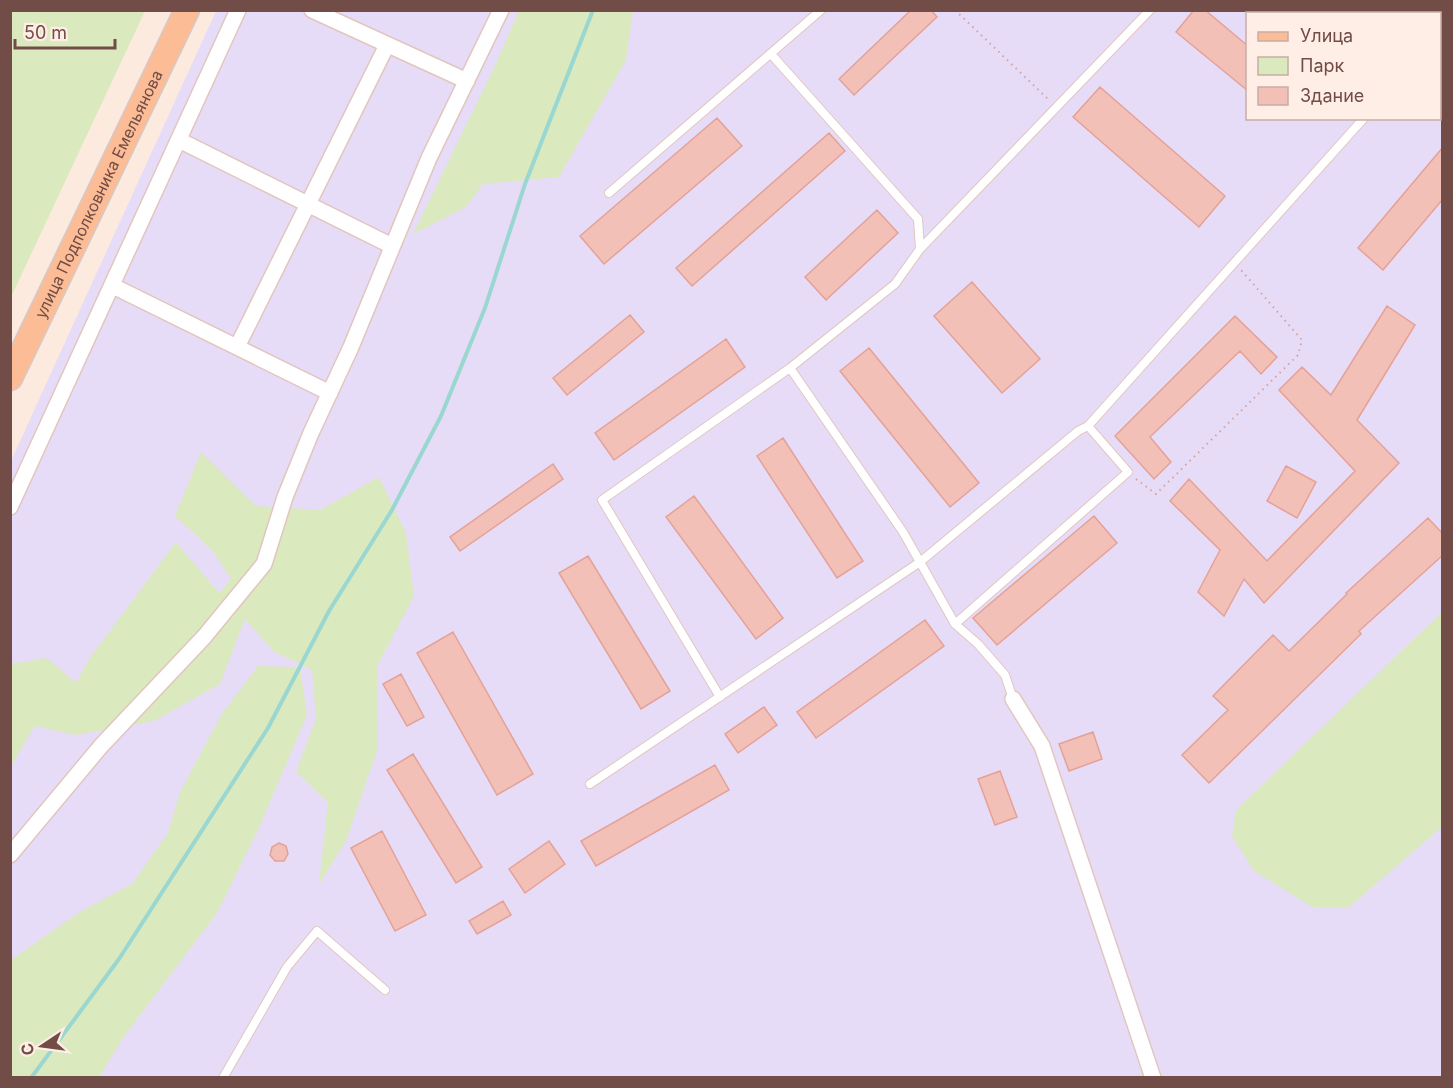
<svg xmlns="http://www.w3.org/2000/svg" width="1453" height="1088" viewBox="0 0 1453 1088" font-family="Inter,sans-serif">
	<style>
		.education { fill: #e7dcf8; fill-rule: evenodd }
		.green { fill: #dae9be }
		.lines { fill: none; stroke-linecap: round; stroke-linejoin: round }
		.stream { stroke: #9ad7d1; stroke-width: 4 }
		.building { fill: #f2c0b6; stroke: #e4a197; stroke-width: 1.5 }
		.service-casing { stroke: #e2c6be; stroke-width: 10 }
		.minor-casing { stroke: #e2c6be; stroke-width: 18 }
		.primary-casing { stroke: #d5c9c8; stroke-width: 27 }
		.path { stroke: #d6a39a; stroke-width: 2; stroke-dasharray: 1.5 4.5; stroke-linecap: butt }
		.service { stroke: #fff; stroke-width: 8 }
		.minor { stroke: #fff; stroke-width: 15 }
		.primary { stroke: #fcbd96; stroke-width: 24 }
		.labels { text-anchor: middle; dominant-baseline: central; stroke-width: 5; stroke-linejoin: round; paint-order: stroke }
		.street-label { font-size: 16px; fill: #724c47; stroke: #ffeee5 }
	</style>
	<rect width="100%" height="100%" fill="#fceadf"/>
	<path class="education" d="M216,11h1226v1066h-1431l-1,-614zM1248,14h192v104h-192z"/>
	<path class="green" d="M11,10l134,1 -134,286 -1,-286z
		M519,11h114l-7,49 -67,117 -76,7 -17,23 -53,27 81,-166z
		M201,452l55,54 64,4 59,-33 27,56 8,63 -37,71 1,81 -32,93 -27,43 9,-82 -32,-30 20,-53 -4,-49 -39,-19 -28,-32 -25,65 -66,37 -79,14 -40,-9 -24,40v-102l36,-6 29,25 13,-24 87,-117 43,51 12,-14 -19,-29 -37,-34z
		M1442,612v215l-94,81 -36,-1 -58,-36 -22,-35 4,-26z
		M258,666l42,1 7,48 -48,113 -42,85 -92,122 -26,42h-88v-117l67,-47 54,-29 36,-51 12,-41 43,-80z"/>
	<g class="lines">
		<path class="stream" d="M31,1078l88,-119 149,-231 61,-117 63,-101 49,-94 44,-108 40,-124 68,-174"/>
	</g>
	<path class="building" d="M911,10h20l6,7 -83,78 -15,-16z
		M1194,10h11l43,36v45l-72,-59z
		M1100,87l125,109 -26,31 -126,-110z
		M717,118l25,28 -138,118 -24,-28z
		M829,133l16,18 -153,135 -16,-18z
		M1443,147v52l-60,71 -25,-22z
		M877,210l21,23 -72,67 -21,-23z
		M972,282l68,77 -38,34 -68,-77z
		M1387,306l28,19 -58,95 42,43 -135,140 -20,-24 -20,37 -26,-24 22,-42 -50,-49 19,-22 78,82 88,-90 -76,-81 23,-23 29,28z
		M630,315l14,17 -77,63 -14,-17z
		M1235,316l42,41 -16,17 -21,-23 -90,86 21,25 -17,17 -39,-43z
		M726,339l19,28 -131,93 -19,-27z
		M869,348l110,135 -29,24 -110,-136z
		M783,438l80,123 -26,17 -80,-122z
		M553,464l10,15 -103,72 -10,-14z
		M1286,466l30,16 -19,36 -30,-17z
		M694,496l89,122 -27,21 -90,-122z
		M1094,516l23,27 -120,102 -24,-27z
		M1428,518l15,16v21l-84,76 2,3 -152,149 -27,-28 46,-45 -15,-14 60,-61 16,16 58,-57 -1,-1z
		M588,556l82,135 -29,18 -82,-136z
		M925,620l19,26 -128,92 -19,-26z
		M453,632l80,142 -36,21 -80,-142z
		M401,674l23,43 -17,9 -24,-42z
		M764,707l13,18 -39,28 -13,-19z
		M1093,732l9,27 -33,12 -10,-27z
		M413,754l69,113 -26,16 -69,-113z
		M715,765l14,25 -133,76 -15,-25z
		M1000,771l17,46 -22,8 -17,-46z
		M382,831l44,84 -31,16 -44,-83z
		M549,841l16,23 -40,29 -16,-24z
		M279,843l7,3 2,8 -4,7h-9l-5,-6 2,-8z
		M503,901l8,14 -34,19 -8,-13z"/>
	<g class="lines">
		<defs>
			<path id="service" d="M1440,22l2,-5
				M771,54l147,165 2,30 -25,35 -105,84 113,164 52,92 23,20 27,31 8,24
				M609,193l212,-183
				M920,249l230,-239
				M1088,426l276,-308
				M720,697l-118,-197 188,-132
				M590,784l330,-222 158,-131 10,-5 40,46 -173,152
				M223,1078l64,-111 30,-36 68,59"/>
			<path id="minor" d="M312,10l155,71
				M179,140l213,106
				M113,286l217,107
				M237,347l150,-302
				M10,507l228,-497
				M1013,699l29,47 111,332
				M10,855l91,-109 103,-109 60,-73 21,-67 26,-64 40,-86 78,-189 72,-148"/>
			<g id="primary">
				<path id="s1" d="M10,378l177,-368"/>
			</g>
		</defs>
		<use href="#service" class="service-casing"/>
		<use href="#minor" class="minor-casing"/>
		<use href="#primary" class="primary-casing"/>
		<path class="path" d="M955,10l93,89
			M1272,10l4,4
			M1440,108l2,2
			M1136,479l20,15 142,-139 4,-15 -61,-70"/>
		<use href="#service" class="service"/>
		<use href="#minor" class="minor"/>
		<use href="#primary" class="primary"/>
	</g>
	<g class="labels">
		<g class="street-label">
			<text stroke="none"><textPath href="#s1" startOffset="204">улица Подполковника Емельянова</textPath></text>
		</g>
	</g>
	<rect width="1453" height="1088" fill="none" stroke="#724c47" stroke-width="24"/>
	<rect x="1246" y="12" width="195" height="108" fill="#ffeee5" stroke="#c7ada6" stroke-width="1.5"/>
	<rect x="1258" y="32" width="30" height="9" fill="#fcbd96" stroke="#c7ada6" stroke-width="1.5"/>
	<text x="1300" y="42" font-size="18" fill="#724c47">Улица</text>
	<rect x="1258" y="57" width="30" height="18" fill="#dae9be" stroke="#c7ada6" stroke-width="1.5"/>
	<text x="1300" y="72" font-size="18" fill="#724c47">Парк</text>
	<rect x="1258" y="87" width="30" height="18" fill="#f2c0b6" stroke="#c7ada6" stroke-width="1.5"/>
	<text x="1300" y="102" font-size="18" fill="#724c47">Здание</text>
	<g transform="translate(42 1046) rotate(257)" stroke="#ffeee5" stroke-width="4.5" paint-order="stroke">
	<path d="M0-4.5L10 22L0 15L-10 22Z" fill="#724c47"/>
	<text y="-9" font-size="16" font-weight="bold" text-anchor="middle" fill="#724c47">С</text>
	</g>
	<path d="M15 39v9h100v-9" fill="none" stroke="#724c47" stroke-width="3"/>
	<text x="24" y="39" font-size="18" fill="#724c47" stroke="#ffeee5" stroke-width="4.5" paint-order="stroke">50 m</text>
</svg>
